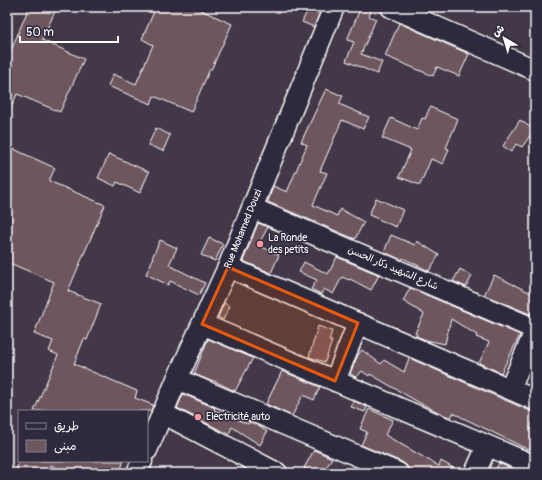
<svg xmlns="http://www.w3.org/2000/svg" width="542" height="480" viewBox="0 0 542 480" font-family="Pangolin,'Playpen Sans Arabic',sans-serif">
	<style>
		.building { fill: #6e575f; stroke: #fff }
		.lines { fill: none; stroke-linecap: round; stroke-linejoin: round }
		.minor-casing { stroke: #fff; stroke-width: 23 }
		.minor { stroke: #2f2a3d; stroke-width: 20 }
		.marked { fill: #e8590c; fill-opacity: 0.2; stroke: #e8590c; stroke-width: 3; stroke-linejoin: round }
		.poi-dot { fill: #ff9aa2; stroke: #2f2a3d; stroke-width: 1.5 }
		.labels { text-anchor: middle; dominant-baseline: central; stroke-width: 3; stroke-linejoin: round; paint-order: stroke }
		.street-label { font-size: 10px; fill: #fff; stroke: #2f2a3d }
		.poi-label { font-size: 10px; fill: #fff; stroke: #2f2a3d; text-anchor: start }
	</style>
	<rect width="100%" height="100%" fill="#423847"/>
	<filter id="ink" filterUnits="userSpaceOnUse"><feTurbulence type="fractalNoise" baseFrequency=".025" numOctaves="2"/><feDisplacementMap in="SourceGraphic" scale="8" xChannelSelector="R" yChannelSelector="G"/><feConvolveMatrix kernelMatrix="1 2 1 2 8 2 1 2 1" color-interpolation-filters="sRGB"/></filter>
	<g filter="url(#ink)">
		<path class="building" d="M29,7h28l-15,33 42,19 -24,53 -43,-18 -10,23v-57z
			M156,7h38l38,17 -21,46 -1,-1 -19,43 -37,-16 -3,8 -43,-18 5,-12 23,10 17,-39 -11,-6z
			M309,7h13l-8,20 -12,-5z
			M361,7h12l-4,9 7,3 -15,35 21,8 -5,12 -31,-13 8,-19 -7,-2z
			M399,23l70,31 -10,22 -22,-9 -4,9 -48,-20z
			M326,89l17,7 -4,8 30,13 -6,12 -21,-9 -22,51 7,2 -14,32 24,11 3,-7 24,13 -9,17 -87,-37 5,-16 14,6 20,-47 -6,-3z
			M430,107l28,12 -12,29 3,1 -6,15 -12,-5 -11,26 -21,-8 12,-27 -29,-12 9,-20 26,12 5,-12 3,1z
			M520,120l14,10 -12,17 -6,-3 -5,8 -8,-6z
			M156,128l14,7 -7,16 -15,-6z
			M7,146l48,22 -6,13 56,24 -37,86 33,13 -14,36 -3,-1 -10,25 63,27 -2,7 18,7 -2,6h-117l24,-56 -9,-4 4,-10 -19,-7 20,-52 -47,-20z
			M109,154l40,18 -9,21 -23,-11 -2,4 -17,-8z
			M376,198l27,12 -7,17 -27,-12z
			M258,223l10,4 -10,18 21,10 -8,18 -28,-12z
			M391,235l24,10 2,-4 22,14 -10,16 -26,-13 -1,2 -18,-8z
			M209,238l14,6 -8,17 -14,-6z
			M160,240l17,8 -8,17 36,18 -6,12 -29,-14 -2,4 -22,-11 7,-15 -1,-1z
			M337,257l42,18 -8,15 -21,-11 -1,1 -7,-3 -9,17 -9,-5 -3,5 -10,-5 6,-9 -18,-8 5,-10 24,12z
			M460,269l12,7 -6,11 -13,-6z
			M494,275l41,20v21l-51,-21z
			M410,288l110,47 -19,38 -22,-10 10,-21 -13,-5 1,-2 -26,-16 -6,25 -19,-4 -10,-4 1,-2 -2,-1 9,-19 -21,-13z
			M224,303l6,3 -7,14 -5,-3z
			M318,326l14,5 -3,10h3l-7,21 -16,-5z
			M208,339l45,19 -18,33 -23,-11 -1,1 -17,-7z
			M362,350l19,14 3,-4 20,12 5,-14 121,53h5v7l-5,10 5,3v7l-6,12 -76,-37 -2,5 -11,-5 -22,-11 -48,-28 -1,2 -7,-5 -5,6h-2l-5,-4 8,-18z
			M282,371l38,16 -6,13 -11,-5 -11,21 -26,-12z
			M183,394l32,14 -1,2 34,14 2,-2 7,3 10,7 -7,13 -28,-18 -3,7 -11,-5 -41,-21z
			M354,401l13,6 -2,5 -14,-5z
			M369,409l24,11 -8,15 54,31 2,-5 21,12h-53l-2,-7 -5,-4 -41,-17 6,-13 -7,-3z
			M314,450l18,8 -9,15h-10l-9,-5z
			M19,461h105l-5,12h-52l-16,-8 -3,8h-27l-5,-2z
			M499,463l23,10h-28z"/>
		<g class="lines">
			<defs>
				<path id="minor" d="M391,7l144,63
					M252,208l283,121
					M228,267l307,133
					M202,324l333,142
					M177,379l221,94
					M335,381l23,-58
					M510,389l25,-58
					M162,413l115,60
					M147,450l30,-71 51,-112 106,-260
					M137,473l5,-12
					M475,473l12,-27"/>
			</defs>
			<use href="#minor" class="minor-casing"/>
			<use href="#minor" class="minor"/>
		</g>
	</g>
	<path class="marked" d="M228,267l130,56 -23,58 -133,-57z"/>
	<g class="poi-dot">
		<circle cx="260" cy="244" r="4"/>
		<circle cx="198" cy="417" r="4"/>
	</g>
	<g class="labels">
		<g class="street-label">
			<text transform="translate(243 229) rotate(-68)">Rue Mohamed Douzi</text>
			<text transform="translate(393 268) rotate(23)">شارع الشهيد دكار الحسن</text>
		</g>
		<g class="poi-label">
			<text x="268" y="238">La Ronde<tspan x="268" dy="12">des petits</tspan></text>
			<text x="206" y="417">Electricité auto</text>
		</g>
	</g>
	<rect width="542" height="480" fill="none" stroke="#2f2a3d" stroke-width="24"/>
	<rect x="12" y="12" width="518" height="456" fill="none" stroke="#fff" stroke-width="1.5" filter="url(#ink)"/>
	<rect x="18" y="410" width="130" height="52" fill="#2f2a3d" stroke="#827f8b"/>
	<rect x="26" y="423" width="20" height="6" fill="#2f2a3d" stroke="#827f8b"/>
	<text x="54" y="430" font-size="12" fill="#ffffff">طريق</text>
	<rect x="26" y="440" width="20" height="12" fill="#6e575f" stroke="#827f8b"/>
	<text x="54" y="450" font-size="12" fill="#ffffff">مبنى</text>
	<g transform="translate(504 38) rotate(322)" stroke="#2f2a3d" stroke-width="3" paint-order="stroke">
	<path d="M0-3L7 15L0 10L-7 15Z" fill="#ffffff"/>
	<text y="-6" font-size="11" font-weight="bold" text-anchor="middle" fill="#ffffff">ش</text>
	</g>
	<path d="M20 36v6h98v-6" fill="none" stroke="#ffffff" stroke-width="2"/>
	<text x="26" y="36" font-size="12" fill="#ffffff" stroke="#2f2a3d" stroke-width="3" paint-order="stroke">50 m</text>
</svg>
